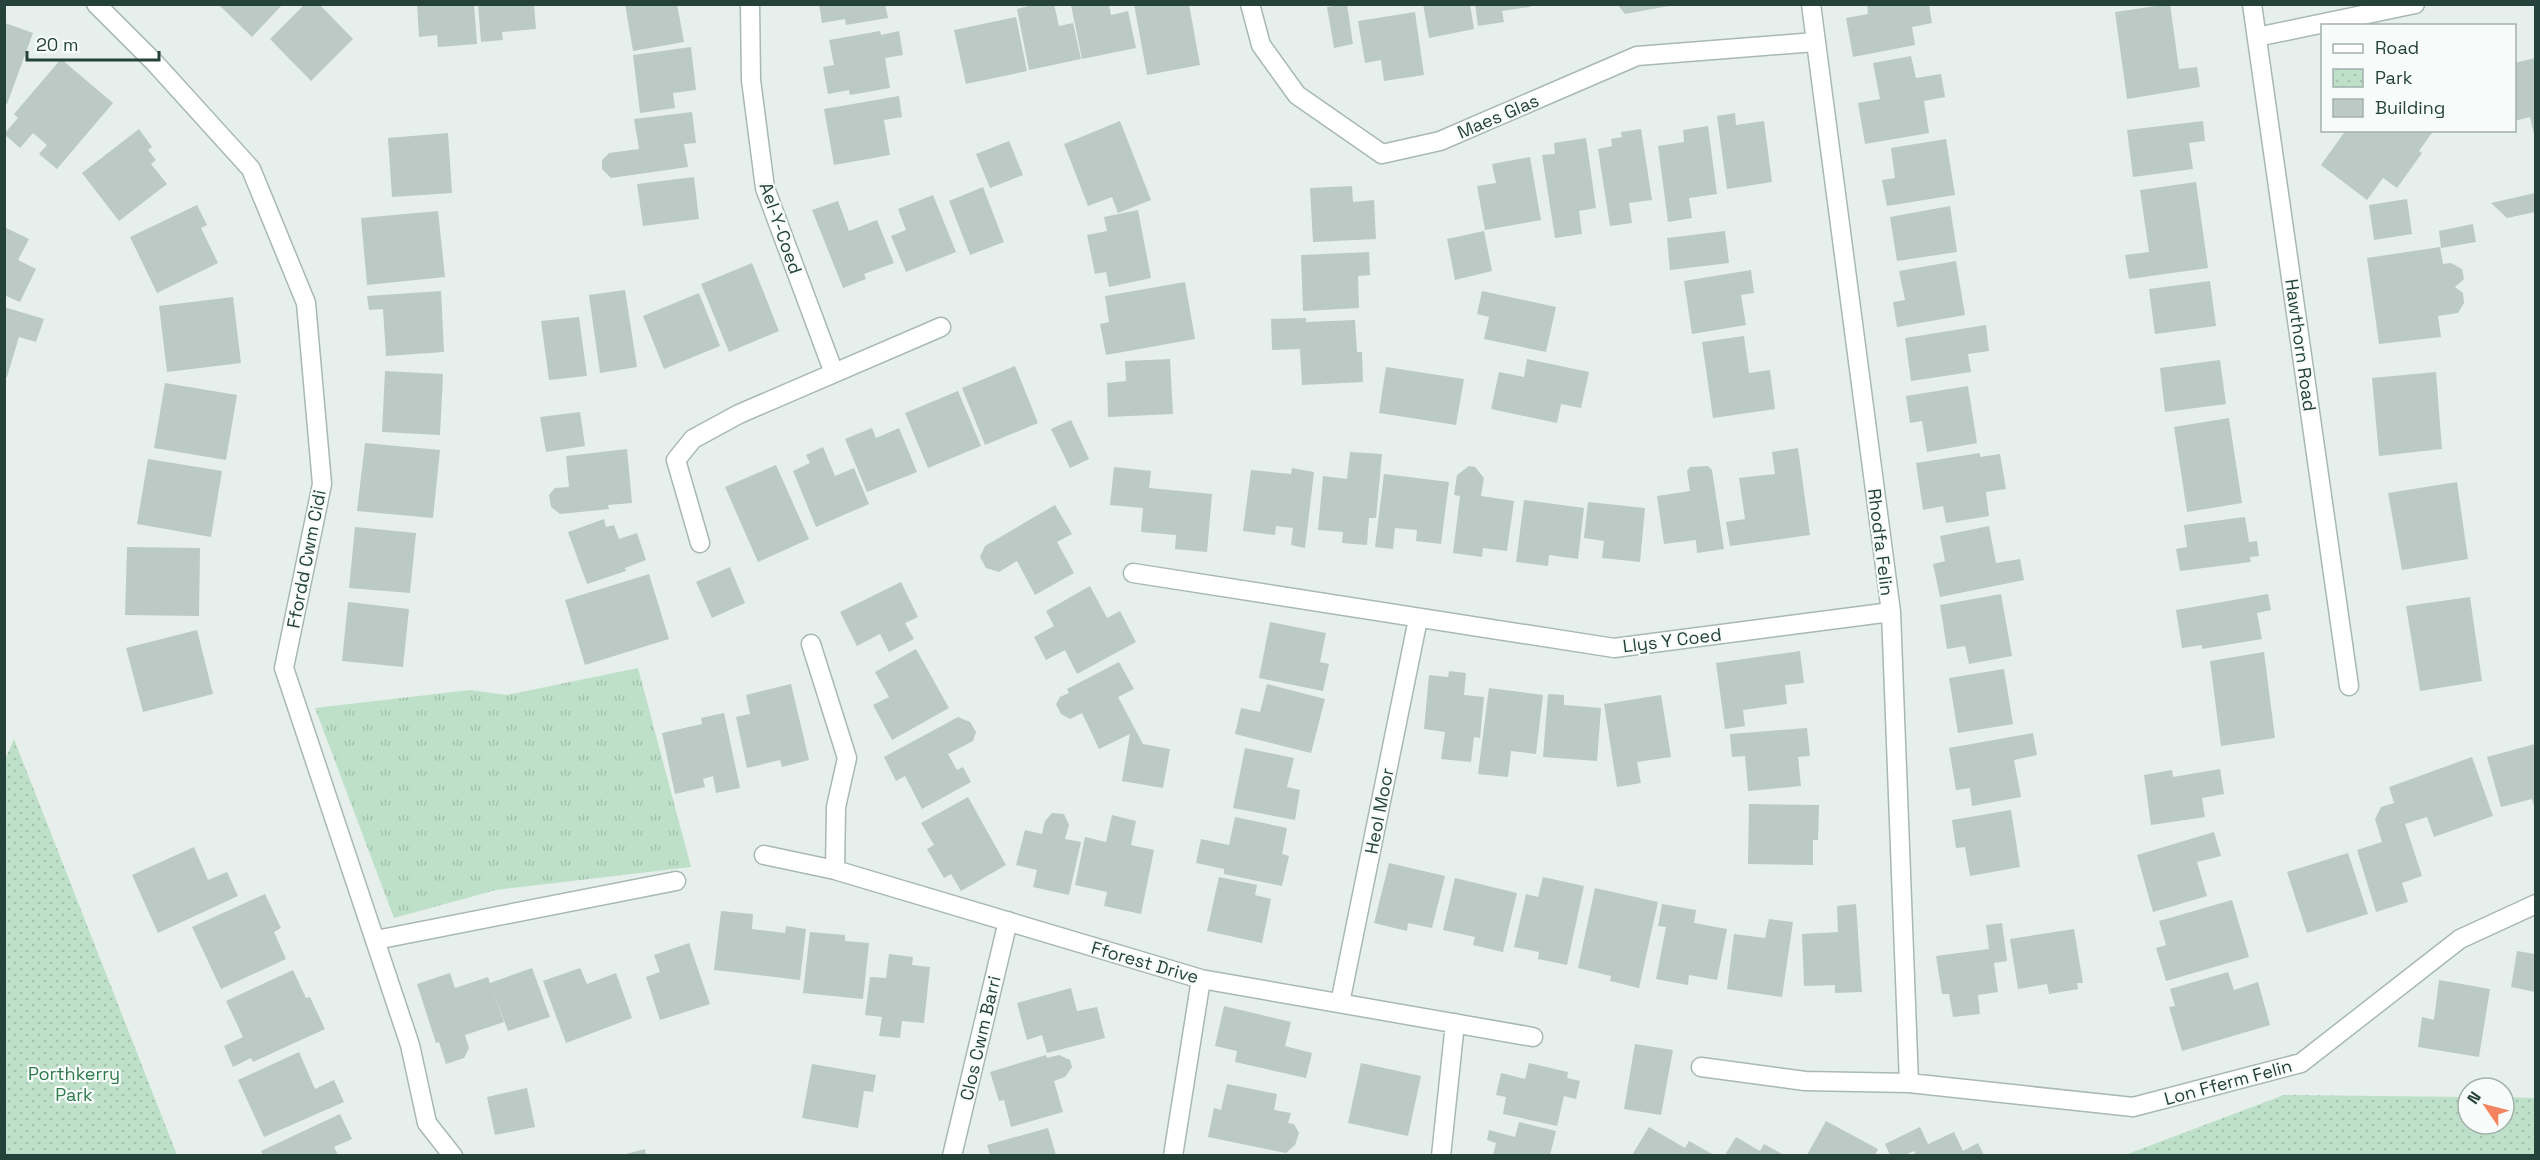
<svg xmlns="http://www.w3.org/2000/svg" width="2540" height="1160" viewBox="0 0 2540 1160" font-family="'Space Grotesk',sans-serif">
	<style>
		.grass { fill: url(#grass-tufts) }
		.park { fill: url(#park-dots) }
		.building { fill: #bbcac4 }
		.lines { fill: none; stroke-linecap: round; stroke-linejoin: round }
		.minor-casing { stroke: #a8b8b2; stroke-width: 21 }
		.minor { stroke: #fff; stroke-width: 18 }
		.labels { text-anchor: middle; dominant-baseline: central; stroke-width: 4.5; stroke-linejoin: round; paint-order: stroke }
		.street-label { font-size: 18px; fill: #24423a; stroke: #f7fbf9 }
		.park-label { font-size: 18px; fill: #2d7a4b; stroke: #f7fbf9 }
	</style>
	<defs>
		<pattern id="grass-tufts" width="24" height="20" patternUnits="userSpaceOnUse" patternTransform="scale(1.5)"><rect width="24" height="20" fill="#bfe0c8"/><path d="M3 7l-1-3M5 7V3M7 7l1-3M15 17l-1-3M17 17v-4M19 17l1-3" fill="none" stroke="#a4c1ad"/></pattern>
		<pattern id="park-dots" width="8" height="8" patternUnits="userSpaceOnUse" patternTransform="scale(1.5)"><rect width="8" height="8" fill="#bfe0c8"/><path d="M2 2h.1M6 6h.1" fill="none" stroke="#a4c1ad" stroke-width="1.8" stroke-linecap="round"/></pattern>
	</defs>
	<rect width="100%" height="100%" fill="#e6efeb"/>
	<path class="grass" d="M638,668l53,199 -195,23 -102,28 -79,-210 155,-18 37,5z"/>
	<path class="park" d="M14,739l163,416h-172l-1,-393z
		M2284,1095l184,2v27h36v-27l31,1v57h-410z"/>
	<path class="building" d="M218,4h65l-31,33z
		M305,4h14l34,35 -42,42 -41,-42z
		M417,4h57l3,40 -39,3 -1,-12 -18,2z
		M478,4h56l2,25 -34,3 1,8 -22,2z
		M625,4h52l7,38 -51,9z
		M819,4h66l3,14 -42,7 -1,-6 -23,4z
		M1036,4h18l5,22 14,-3 8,36 -52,11 -12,-61z
		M1134,4h55l11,61 -53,10z
		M1347,4l6,40 -19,4 -7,-41z
		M1423,4h47l4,25 -45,9z
		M1475,4h54l1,3 -28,4 2,11 -26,4z
		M1617,4h52v2l-44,8z
		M1867,4h62l3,19 -20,4 3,18 -62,12 -7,-39 22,-4z
		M2170,4l9,65 18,-2 3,20 -73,12 -12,-87z
		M1071,5h38l2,10 17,-4 8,37 -54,11z
		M1415,12l9,63 -40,6 -3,-21 -16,3 -7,-42z
		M1016,17l11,54 -61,13 -12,-54z
		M5,23l28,10 -26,71 -2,-1z
		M880,31l1,4 18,-4 4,24 -18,3 5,30 -40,7 -1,-5 -21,4 -5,-27 11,-2 -5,-25z
		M691,47l5,43 -23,3 2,15 -35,5 -7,-58z
		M1911,56l5,22 25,-4 4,23 -21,4 5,32 -64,11 -7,-41 22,-4 -7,-36z
		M2535,58v80l-5,-21 -16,4v-58z
		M61,59l52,44 -56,66 -18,-15 8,-9 -14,-12 -13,15 -16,-14 14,-16 -4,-4z
		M899,96l3,21 -18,3 6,35 -56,10 -10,-56z
		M692,112l4,31 -12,1 4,23 -77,11 -9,-9v-9l7,-7 30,-4 -5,-30z
		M1735,113l1,12 28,-4 8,61 -45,7 -10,-73z
		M1120,121l31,79 -33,13 -6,-16 -24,9 -24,-62z
		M2203,121l2,20 -16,2 4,26 -60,8 -6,-47z
		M1708,126l9,68 -28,4 3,20 -24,4 -10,-76 26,-4 -1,-12z
		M139,129l13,18 -4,3 8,10 -5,4 16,20 -48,37 -37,-48z
		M1641,129l11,71 -23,3 3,20 -22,3 -12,-77 14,-3 -1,-7 11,-2 -1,-5z
		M2346,130h88l-15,21 3,2 -25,35 -14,-10 -16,22 -46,-35z
		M448,133l4,60 -60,4 -4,-59z
		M1586,138l10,70 -17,3 3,23 -27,4 -13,-83 13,-1 -1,-11z
		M1946,139l9,56 -68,11 -5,-26 13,-2 -4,-30z
		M1009,141l14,34 -33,13 -14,-34z
		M1530,157l11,63 -56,10 -8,-44 19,-3 -4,-19z
		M694,177l5,42 -56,7 -6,-42z
		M2196,182l12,86 -79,11 -4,-24 24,-3 -9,-62z
		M1352,186l1,16 21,-2 2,39 -63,3 -3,-54z
		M983,187l21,55 -34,13 -21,-54z
		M2535,193v19l-28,6 -16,-15z
		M933,195l23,57 -50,20 -15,-36 15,-6 -8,-21z
		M2407,199l5,35 -38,6 -5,-35z
		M838,201l11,30 28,-11 17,43 -30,11 2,5 -23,9 -31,-78z
		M197,205l10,20 -6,3 17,35 -61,30 -27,-56z
		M1950,206l7,46 -60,9 -7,-44z
		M1138,210l13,68 -42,9 -3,-15 -11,2 -8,-39 20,-4 -3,-14z
		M438,211l7,66 -78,8 -6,-67z
		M2473,224l3,18 -35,6 -2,-17z
		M4,227l25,12 -11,21 18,9 -16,33 -16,-7z
		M1484,231l8,40 -37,9 -8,-41z
		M1725,231l4,32 -59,7 -3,-32z
		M2440,247l3,17 8,-1 11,6 2,10 -9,8 8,6 1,10 -6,10 -20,3 3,21 -62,7 -12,-86z
		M1369,252l1,23 -12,1 1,32 -56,3 -2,-56z
		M1956,261l9,54 -68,12 -4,-25 12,-2 -6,-29z
		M752,263l27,68 -50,21 -28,-68z
		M1751,270l3,23 -13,2 5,30 -54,9 -8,-53z
		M2210,281l6,45 -61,8 -6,-45z
		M1185,282l10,57 -89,16 -6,-31 9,-2 -4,-26z
		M625,290l12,77 -37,6 -11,-78z
		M441,291l3,61 -58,4 -3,-47 -14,1 -2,-14z
		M1482,291l74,16 -10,45 -62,-13 5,-22 -12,-3z
		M699,293l21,53 -56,23 -21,-53z
		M233,297l8,66 -74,9 -8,-66z
		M4,307l40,12 -8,23 -17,-5 -12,40 -3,-1z
		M579,317l8,59 -38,4 -8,-59z
		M1306,318v4l49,-2 2,32h5l1,30 -61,3 -2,-36 -28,1 -1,-31z
		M1986,325l3,26 -21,3 3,18 -60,9 -6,-43z
		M1744,336l5,37 21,-3 5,39 -62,9 -11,-76z
		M1170,359l3,55 -65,3 -1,-34 19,-2 -1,-20z
		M1527,359l62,13 -8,36 -20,-4 -4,19 -66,-14 8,-37 25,5z
		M2220,360l6,44 -61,8 -5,-44z
		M1015,366l23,57 -53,22 -23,-57z
		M1386,367l78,12 -8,46 -77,-12z
		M385,371l58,3 -3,61 -58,-3z
		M2436,372l6,77 -63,7 -7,-78z
		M165,383l72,12 -11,65 -72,-12z
		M1968,386l9,57 -50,9 -5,-31 -12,2 -4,-27z
		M958,391l23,55 -53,22 -23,-55z
		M580,412l5,34 -39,6 -6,-35z
		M2229,418l13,85 -55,9 -13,-85z
		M1071,420l18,39 -19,9 -19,-39z
		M872,428l4,10 23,-10 18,44 -50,20 -22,-53z
		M365,443l75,7 -7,68 -76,-7z
		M823,447l12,29 19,-8 15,36 -53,23 -23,-56 17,-8 -4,-8z
		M1798,448l12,87 -80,11 -4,-24 19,-3 -6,-41 36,-4 -3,-22z
		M627,449l5,54 -24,2 1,4 -49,5 -9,-7 -2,-12 6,-7 14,-1 -3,-31z
		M1350,452l32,2 -6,64h-7l-2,27 -25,-2 1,-11 -25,-2 5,-54 24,3z
		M1980,453v4l20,-3 6,35 -20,3 3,24 -43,7 -3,-17 -20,4 -7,-47z
		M148,459l74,12 -11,66 -74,-13z
		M776,465l33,74 -51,23 -33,-75z
		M1469,466l6,1 9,11 -3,18 33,5 -7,50 -24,-3 -1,9 -29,-4 7,-57 -6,-1 3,-20z
		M1708,466l4,4 12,79 -27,4 -1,-13 -32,4 -7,-48 33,-5 -3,-20 3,-4z
		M1114,467l37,4 -2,17 63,6 -5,58 -32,-3 1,-14 -35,-3 2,-24 -33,-3z
		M1292,468l22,4 -9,76 -14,-3 2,-17 -17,-2 -1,9 -32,-4 8,-61 40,4z
		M1384,474l65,8 -8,62 -25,-3 1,-11 -22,-2 -2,21 -18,-2z
		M2457,482l11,77 -66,11 -14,-77z
		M1524,500l60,8 -6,51 -29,-4 -1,11 -32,-4z
		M1588,502l57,6 -5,54 -38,-4 2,-17 -20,-3z
		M1055,505l17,29 -15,8 17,31 -39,22 -18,-34 -18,11 -13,-4 -6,-11 5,-11z
		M2245,517l4,25 8,-1 2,15 -9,1 1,5 -71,9 -4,-22 11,-2 -3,-22z
		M604,519l2,8 8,-2 5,14 18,-6 9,27 -21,8 1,3 -39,13 -19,-52z
		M1989,526l7,37 24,-4 4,21 -84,17 -7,-33 12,-3 -5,-25z
		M355,527l61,6 -6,60 -61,-5z
		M127,547l73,1 -1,68 -74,-1z
		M730,567l15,36 -33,15 -16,-36z
		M649,574l20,65 -84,26 -20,-65z
		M901,582l17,35 -13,6 9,16 -25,13 -9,-18 -23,12 -17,-34z
		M1090,586l17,32 13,-7 16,31 -59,32 -12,-24 -19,10 -12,-23 20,-11 -8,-15z
		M2001,594l11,62 -43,8 -4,-18 -18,3 -7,-44z
		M2268,594l3,16 -14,3 5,26 -60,10v-4l-20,3 -6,-38z
		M2470,597l12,84 -62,10 -14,-85z
		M348,602l61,7 -6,58 -61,-6z
		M1270,622l56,11 -6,29 9,2 -6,27 -64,-13z
		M197,630l16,64 -70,18 -17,-64z
		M916,649l33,59 -57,32 -19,-35 16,-8 -14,-25z
		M1800,651l4,32 -19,2 2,19 -44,6 2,16 -20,3 -9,-66z
		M2264,652l11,86 -54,8 -11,-85z
		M1119,662l15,27 -16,8 25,47 27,5 -7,39 -41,-7 8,-47 -31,15 -17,-36 -12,6 -9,-5 -5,-10 4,-7 9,-4 -2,-4z
		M2004,669l9,55 -55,9 -9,-55z
		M1449,671l17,2 -2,22 20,2 -4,41 -6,-1 -3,25 -30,-3 4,-27 -21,-3 5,-54 19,2z
		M791,684l18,76 -27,7 -2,-7 -33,8 -11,-51 14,-3 -4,-19z
		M1267,684l58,15 -14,54 -76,-19 6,-26 19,4z
		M1489,688l54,7 -7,59 -25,-3 -3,26 -30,-3z
		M1548,694l16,1v10l37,3 -4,53 -54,-4z
		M1661,695l10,62 -34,5 4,21 -24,4 -13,-83z
		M724,713l16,75 -24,5 -3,-17 -10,3 2,8 -30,7 -13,-61 40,-9 -1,-6z
		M958,717l12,5 6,10 -3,9 -25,13 9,16 6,-3 8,15 -49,27 -17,-33 -9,5 -12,-24z
		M1807,728l3,28 -12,1 3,29 -53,5 -3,-35 -13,1 -2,-23z
		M2033,733l4,22 -23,5 7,37 -49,9 -2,-18 -14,2 -7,-42z
		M2535,744v66l-3,-11 -31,8 -14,-50z
		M1245,748l49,10 -7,29 13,3 -5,30 -62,-12z
		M2472,757l21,59 -59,21 -7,-20 -22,7 17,52 -20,7 6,19 -32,10 -19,-62 25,-8 -7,-23 6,-12 13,-4 -5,-16z
		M2220,769l4,25 -22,4 3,19 -54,8 -7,-50 28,-5 1,7z
		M968,797l38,68 -45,26 -10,-17 -7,4 -17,-29 7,-4 -13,-22z
		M1749,804l70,1 -1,35h-5v25l-65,-1z
		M2011,810l9,57 -50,9 -5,-29 -9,1 -4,-28z
		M1052,813l12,1 5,11 -4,14 16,3 -12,53 -36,-8 4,-17 -21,-5 9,-35 17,4 3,-13z
		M1112,815l24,6 -5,24 23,5 -13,64 -37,-8 3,-14 -32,-7 10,-48 21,5z
		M1235,817l52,11 -5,26 7,2 -7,30 -58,-12v-5l-28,-6 5,-24 28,6z
		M2214,832l7,24 -24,6 10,34 -54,16 -16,-57z
		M194,847l14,33 19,-8 11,24 -80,37 -26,-58z
		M2348,853l20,61 -61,19 -20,-61z
		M1389,863l56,13 -13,52 -24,-5 -1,8 -33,-8z
		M1219,877l38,8 -2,10 16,4 -9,44 -55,-12z
		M1543,877l41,9 -17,79 -29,-6 1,-7 -25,-5 12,-53 12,3z
		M1455,878l62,15 -14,59 -30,-7 2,-8 -32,-7z
		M1595,888l63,14 -19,86 -29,-7 1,-5 -33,-8z
		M265,894l16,34 -7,4 12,27 -65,30 -29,-62z
		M2232,900l17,57 -83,24 -10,-33 10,-3 -7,-24z
		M1662,904l34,6 -2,13 33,6 -10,51 -28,-5 -1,10 -32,-6 10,-52 -8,-1z
		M1856,904l6,88 -27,1v-8l-31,1 -2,-52 36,-2 -1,-26z
		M721,911l32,3 -1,15 33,4 1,-7 20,3 -6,51 -86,-10z
		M1769,919l24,3 -11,75 -55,-8 7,-55 31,4z
		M2002,923l5,38 -13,2 4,29 -20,3 2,19 -27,3 -4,-23h-7l-6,-38 53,-7 -3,-24z
		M2074,929l9,54h-6l1,6 -29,5 -2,-10 -29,5 -8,-50z
		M810,932l35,3v6l24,2 -6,56 -60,-6z
		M689,943l21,61 -50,16 -14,-43 14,-5 -6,-17z
		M2517,951l18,3v38l-24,-5z
		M889,954l24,3 -1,8 18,2 -6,56 -22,-2 -2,17 -21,-2 3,-19 -17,-2 5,-38 16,1z
		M532,968l18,49 -42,14 -16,-42 12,33 -39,13 4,13 -5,10 -18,6 -7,-22 -3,1 -19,-59 33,-11 5,15 33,-11 2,6z
		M580,968l7,16 29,-11 16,45 -66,25 -23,-62z
		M293,970l13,28 4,-1 15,32 -72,33 -2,-4 -18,9 -9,-21 19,-9 -17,-36z
		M2228,972l6,18 24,-8 12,43 -88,26 -13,-44 6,-1 -5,-17z
		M2439,980l51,9 -11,68 -61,-10 4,-30 12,3z
		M1071,988l6,23 20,-4 8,31 -58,15 -5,-18 -15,5 -10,-37z
		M1224,1006l67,16 -6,24 27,7 -6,25 -71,-16 2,-11 -22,-5z
		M1635,1044l38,6 -12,65 -37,-6z
		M299,1052l16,37 19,-9 10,22 -80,35 -26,-57z
		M1046,1055l1,3 12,-3 11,5 2,7 -7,10 -11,4 9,31 -52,15 -7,-27 -5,1 -9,-29z
		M1361,1063l60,13 -13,60 -60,-13z
		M1529,1063l39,9 -1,6 13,3 -4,18 -12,-3 -7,30 -54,-12 3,-17 -10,-2 5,-22 24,6z
		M812,1064l64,11 -3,17 -9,-1 -6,37 -56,-10z
		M1227,1084l50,10 -3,16 17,3 -3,10 6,1 5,9 -4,12 -9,8 -78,-16 6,-29 7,2z
		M527,1088l8,39 -40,8 -8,-38z
		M340,1114l12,25 -18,8 4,8h-75l-2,-4z
		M1826,1121l52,28 -3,6h-68z
		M1519,1122l37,9 -6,24h-57l3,-12 -9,-3 2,-10 26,7z
		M1649,1127l36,21 4,-7 25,14h-82z
		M1920,1127l8,17 26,-12 9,19 15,-8 6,12h-68l-2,-4 -9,4h-15l-5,-11z
		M1048,1128l8,27h-66l-3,-10z
		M1736,1137l24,14 4,-7 20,11h-59z
		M645,1149l1,6h-24z"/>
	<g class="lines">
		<defs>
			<path id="minor" d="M96,4l58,58 97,107 55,134 16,181 -38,184 126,377 17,78 26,33
				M750,4l1,76 14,108 69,185
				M1250,4l11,41 36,50 85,59 58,-13 197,-85 178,-14
				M1811,4l80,608 18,471
				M2252,4l97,682
				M2257,37l158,-33
				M700,543l-24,-83 17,-21 46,-25 202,-87
				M1133,573l481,75 277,-36
				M811,644l36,114 -11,49 -1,63
				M764,855l71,15 366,109 332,58
				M376,940l300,-59
				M1340,1003l78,-384
				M1701,1067l104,14 104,2 224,24 168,-44 159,-124 76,-35
				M952,1156l56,-235
				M1173,1156l28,-177
				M1441,1156l14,-133"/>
		</defs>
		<use href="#minor" class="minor-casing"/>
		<use href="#minor" class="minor"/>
	</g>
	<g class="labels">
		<g class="street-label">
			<text transform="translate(1498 116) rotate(-23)">Maes Glas</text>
			<text transform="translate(781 228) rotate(71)">Ael-Y-Coed</text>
			<text transform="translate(2301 345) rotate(82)">Hawthorn Road</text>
			<text transform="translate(1881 542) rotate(83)">Rhodfa Felin</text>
			<text transform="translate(306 559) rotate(-79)">Ffordd Cwm Cidi</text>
			<text transform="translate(1672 640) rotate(-7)">Llys Y Coed</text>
			<text transform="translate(1379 811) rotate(-79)">Heol Moor</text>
			<text transform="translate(1145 962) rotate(16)">Fforest Drive</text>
			<text transform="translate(980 1038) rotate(-77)">Clos Cwm Barri</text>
			<text transform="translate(2228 1082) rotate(-15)">Lon Fferm Felin</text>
		</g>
		<g class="park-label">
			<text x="74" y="1073">Porthkerry<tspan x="74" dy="21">Park</tspan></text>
		</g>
	</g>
	<rect width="2540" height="1160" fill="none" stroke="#24423a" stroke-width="12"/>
	<rect x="2321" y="24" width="195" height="108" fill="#f7fbf9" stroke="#a3b1ad" stroke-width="1.5"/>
	<rect x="2333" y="44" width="30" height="9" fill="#ffffff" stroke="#a3b1ad" stroke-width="1.5"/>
	<text x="2375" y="54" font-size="18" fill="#24423a">Road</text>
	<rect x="2333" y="69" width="30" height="18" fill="url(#park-dots)" stroke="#a3b1ad" stroke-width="1.5"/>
	<text x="2375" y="84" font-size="18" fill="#24423a">Park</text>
	<rect x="2333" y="99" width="30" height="18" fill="#bbcac4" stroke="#a3b1ad" stroke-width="1.5"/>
	<text x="2375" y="114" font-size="18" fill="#24423a">Building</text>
	<g transform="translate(2486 1106) rotate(305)"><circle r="28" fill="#f7fbf9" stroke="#a3b1ad" stroke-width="1.5"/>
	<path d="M0-4.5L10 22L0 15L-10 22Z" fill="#f4845f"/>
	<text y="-9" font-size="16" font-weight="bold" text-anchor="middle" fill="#24423a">N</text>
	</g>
	<path d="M27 51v9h132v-9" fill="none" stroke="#24423a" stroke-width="3"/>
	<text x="36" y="51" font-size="18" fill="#24423a" stroke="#f7fbf9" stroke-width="4.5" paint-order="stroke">20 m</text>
</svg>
